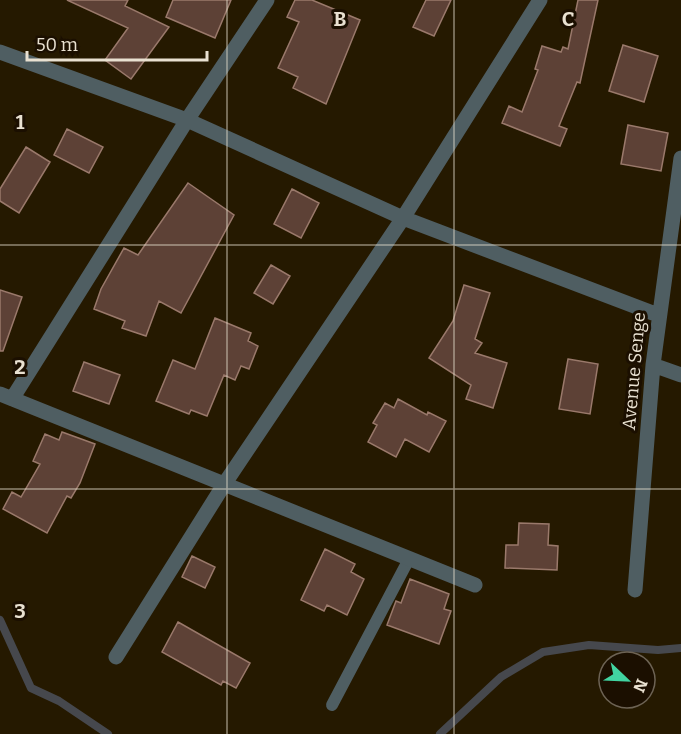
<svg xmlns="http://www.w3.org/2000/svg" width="681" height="734" viewBox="0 0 681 734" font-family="Bitter,serif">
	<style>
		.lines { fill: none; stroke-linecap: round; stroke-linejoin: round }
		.stream { stroke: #46484d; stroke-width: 8 }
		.building { fill: #5d4136; stroke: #9a796b; stroke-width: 1.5 }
		.service { stroke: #4f5e62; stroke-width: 12 }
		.minor { stroke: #4f5e62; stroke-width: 15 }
		.grid { fill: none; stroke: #e9e1d1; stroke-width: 1.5; stroke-opacity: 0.55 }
		.labels { text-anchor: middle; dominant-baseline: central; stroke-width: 6; stroke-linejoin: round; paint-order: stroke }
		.street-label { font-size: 18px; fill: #e9e1d1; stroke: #1b0f00 }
		.grid-label { font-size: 20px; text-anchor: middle; font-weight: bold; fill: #e9e1d1; stroke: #1b0f00; stroke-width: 6; stroke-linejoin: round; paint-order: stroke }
	</style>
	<rect width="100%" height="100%" fill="#251900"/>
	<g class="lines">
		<path class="stream" d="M0,620l31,68 28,13 49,33
			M440,734l61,-57 42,-25 46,-7 69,5 23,-2"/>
	</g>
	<path class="building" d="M67,0h61l-3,6 44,21 -38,52 -26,-19 23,-32z
		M173,0h58l-16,38 -49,-21z
		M295,0h17l48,20 -34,84 -33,-16 5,-11 -20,-9 21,-46 -12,-5z
		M426,0h25l-17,36 -21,-9z
		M578,0h20l-18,83 -3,-1 -18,44 8,3 -7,17 -58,-23 7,-17 13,6 16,-42 -3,-1 7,-23 19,6 2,-5 5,2z
		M623,45l35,11 -14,46 -35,-11z
		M628,125l40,8 -7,38 -40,-7z
		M67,129l36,18 -14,26 -35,-18z
		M26,147l24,15 -31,51 -19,-12v-12z
		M188,183l46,32 -53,98 -22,-12 -13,35 -24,-8 3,-7 -31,-12 7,-20 23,-41 14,7z
		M292,189l27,14 -18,35 -27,-14z
		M271,265l19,11 -17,28 -19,-11z
		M464,285l26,8 -15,46 7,4 -7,10 32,10 -14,45 -27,-9 5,-14 -42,-27 24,-37z
		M0,290l22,7 -19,54h-3z
		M215,318l36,15 -3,8 10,5 -9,23 -8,-3 -6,14 -11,-5 -17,41 -16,-6 -2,4 -33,-13 17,-41 22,9z
		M568,359l30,5 -8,50 -31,-5z
		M84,362l36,13 -11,29 -36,-13z
		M398,399l29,16 1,-3 18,9 -17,31 -24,-13 -9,18 -28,-15 9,-17 -4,-2 12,-20 9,5z
		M62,432l33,12 -15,39 -9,15 -4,-2 -20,37 -44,-24 9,-17 9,5 19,-33 -7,-3 12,-27 14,6z
		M519,523l30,1 -1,21 10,1 -1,24 -52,-2 1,-23h12z
		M325,549l30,15 -4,8 13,7 -17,36 -20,-10 -3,6 -23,-11z
		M192,556l23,11 -10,21 -23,-11z
		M410,579l39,15 -5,15 7,2 -12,33 -52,-19 9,-24 5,2z
		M178,622l72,41 -14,25 -13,-7 -2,4 -59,-33z"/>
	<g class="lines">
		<path class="service" d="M332,705l77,-146"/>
		<path class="minor" d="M0,52l187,68 216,98 255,97
			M653,365l28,10
			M0,394l475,191
			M12,399l175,-279 80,-120
			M635,590l18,-225 28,-207
			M116,657l109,-174 178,-265 137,-218"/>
	</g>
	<path class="grid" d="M227,0v734M454,0v734M0,245h681M0,489h681"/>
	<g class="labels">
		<g class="street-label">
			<text transform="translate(634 371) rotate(-85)">Avenue Senge</text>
		</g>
	</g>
	<g class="grid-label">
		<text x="340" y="26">B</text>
		<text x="568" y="26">C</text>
		<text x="20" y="129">1</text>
		<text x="20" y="374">2</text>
		<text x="20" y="618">3</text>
	</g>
	<g transform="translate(627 680) rotate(113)"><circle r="28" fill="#1b0f00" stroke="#6d6354" stroke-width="1.5"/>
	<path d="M0-4.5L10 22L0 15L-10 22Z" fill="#41d4a1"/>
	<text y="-9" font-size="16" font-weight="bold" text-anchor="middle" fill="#e9e1d1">N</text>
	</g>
	<path d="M27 51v9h180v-9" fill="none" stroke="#e9e1d1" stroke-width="3"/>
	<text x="36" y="51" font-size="18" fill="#e9e1d1" stroke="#1b0f00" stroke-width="4.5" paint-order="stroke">50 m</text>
</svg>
